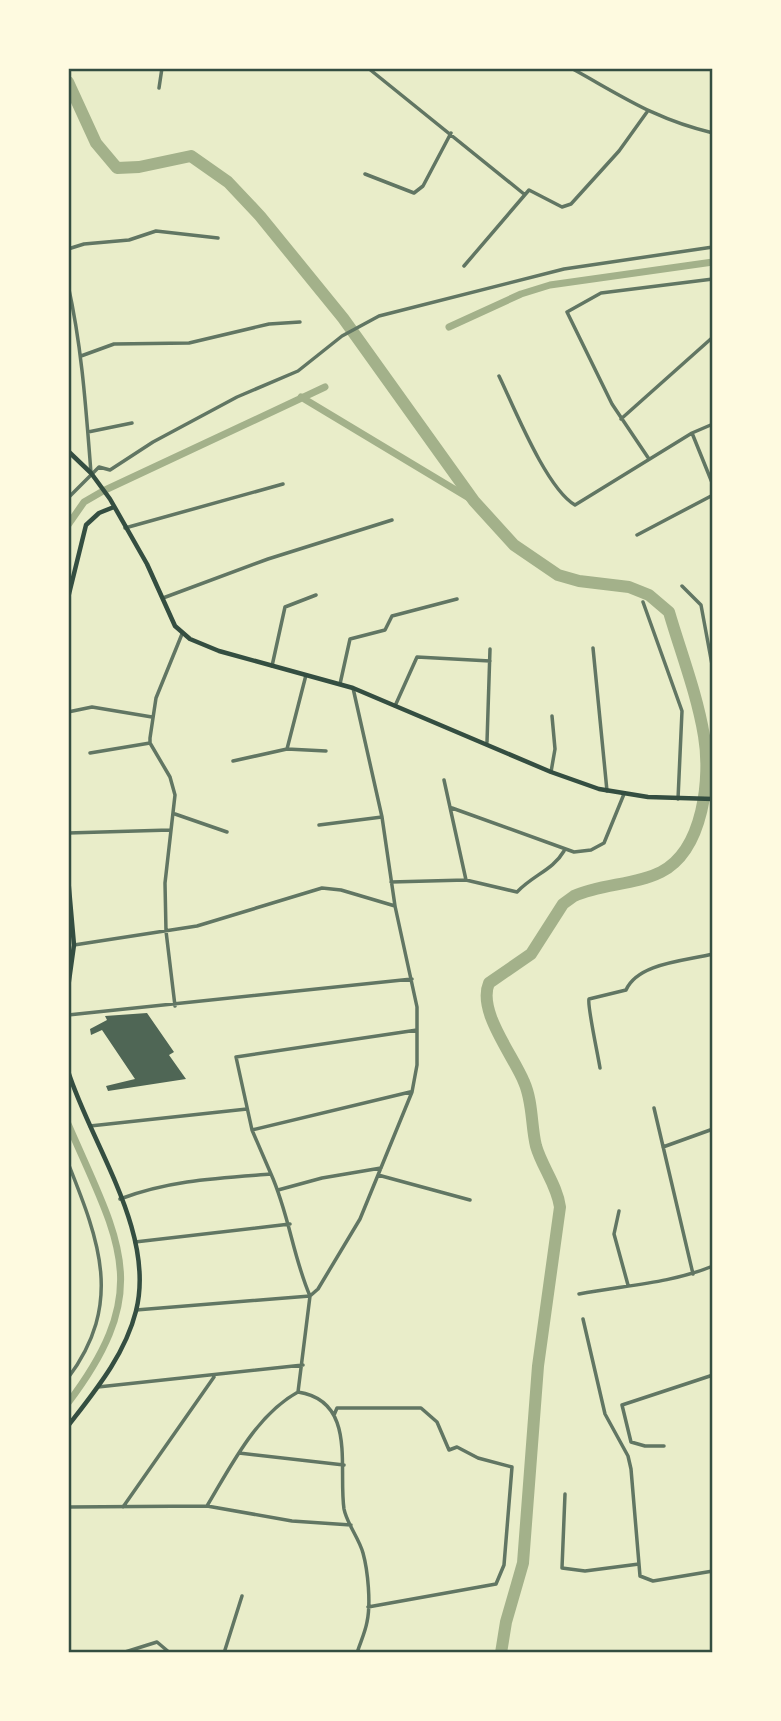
<svg xmlns="http://www.w3.org/2000/svg" width="781" height="1721" viewBox="0 0 781 1721" font-family="Inter,sans-serif">
	<style>
		.lines { fill: none; stroke-linecap: round; stroke-linejoin: round }
		.canal { stroke: #a3b18a; stroke-width: 7 }
		.river { stroke: #a3b18a; stroke-width: 12 }
		.building { fill: #4f6655 }
		.minor { stroke: #617663; stroke-width: 3.5 }
		.secondary { stroke: #344e41; stroke-width: 4.5 }
		.neatline { fill: none; stroke: #344e41; stroke-width: 2.5 }
	</style>
	<rect width="100%" height="100%" fill="#e9edc9"/>
	<g class="lines">
		<path class="canal" d="M449,327l72,-33 29,-9 163,-23
			M301,397l173,104
			M68,525l16,-23 19,-11 222,-104
			M68,1124c51,118 87,164 0,279"/>
		<path class="river" d="M68,82l28,61 21,25 22,-1 52,-11 37,26 32,34 83,102 131,183 40,44 44,30 21,6 50,6 20,8 20,17c12,41 28,82 35,124 7,41 0,114 -43,136 -26,13 -60,12 -87,24l-11,8 -32,50 -42,29c-12,28 24,72 35,99 9,20 7,44 12,64 6,21 21,39 24,61l-22,159 -15,197 -17,59 -5,31"/>
	</g>
	<path class="building" d="M147,1013l27,39 -5,3 17,24 -78,12 -2,-5 29,-7 -33,-49 -11,5 -1,-6 17,-9 -2,-4z"/>
	<g class="lines">
		<path class="minor" d="M368,68l156,126
			M571,68c51,28 83,51 142,65
			M159,88l3,-20
			M365,174l49,19 9,-7 28,-53
			M68,249l16,-5 45,-4 27,-9 62,7
			M464,266l65,-76 33,17 9,-3 48,-53 28,-39
			M68,285c14,62 18,124 23,188
			M81,356l33,-12 75,-1 80,-19 31,-2
			M499,376c15,31 47,112 76,129l117,-72 21,-9
			M621,419l92,-82
			M88,432l44,-9
			M692,433l21,52
			M649,459l-37,-55 -45,-92 34,-19 112,-14
			M68,498l31,-31 11,3 43,-28 84,-45 61,-26 44,-35 37,-20 185,-47 149,-22
			M125,528l158,-44
			M637,535l76,-40
			M682,586l19,19 12,65
			M163,598l105,-39 124,-39
			M643,602l39,109 -4,88
			M593,648l14,143
			M272,666l13,-59 31,-12
			M340,684l10,-45 35,-9 7,-14 65,-17
			M353,688l29,129 13,89 22,101v58l-5,27 -52,127 -42,70 -8,7 -12,96c59,9 40,76 46,117 3,15 15,29 19,44 5,18 8,51 4,69 -2,11 -7,21 -10,31
			M395,706l22,-49 73,4
			M68,712l24,-5 60,10
			M487,742l3,-93
			M287,749l19,-74
			M90,753l60,-10
			M233,761l54,-12 39,2
			M551,772l4,-23 -3,-33
			M444,780l22,100
			M452,808l122,44 17,-2 13,-7 20,-49
			M175,814l52,18
			M319,825l63,-8
			M68,833l102,-3
			M391,882l75,-2 51,12c16,-17 36,-22 47,-41
			M74,945l123,-19 125,-38 19,2 54,16
			M175,1006l-9,-75 -1,-48 10,-88 -5,-18 -20,-34v-5l6,-40 26,-64
			M68,1015l344,-36
			M713,1049v1
			M600,1068c-2,-13 -13,-63 -11,-69l37,-9c12,-27 59,-29 87,-36
			M654,1108l39,166
			M90,1126l157,-17
			M252,1130l158,-38
			M663,1147l50,-18
			M68,1163c31,78 56,140 0,215
			M378,1175l92,25
			M278,1190l44,-12 59,-10
			M120,1199c49,-19 99,-21 151,-25l-19,-44 -16,-73 181,-27
			M619,1211l-5,23 14,51
			M135,1242l155,-18
			M579,1294c47,-9 89,-10 134,-28
			M136,1310l174,-14c-17,-39 -21,-82 -39,-122
			M583,1319l22,95 23,42 3,13 9,107 13,5 60,-10
			M98,1387l205,-22
			M334,1415l3,-7h84l16,14 12,28 8,-3 21,11 34,9 -8,98 -8,19 -128,23
			M664,1446h-19l-14,-4 -9,-37 91,-30
			M239,1453l105,12
			M712,1473l1,11
			M565,1494l-3,74 23,3 54,-7
			M207,1506c24,-40 49,-91 91,-114
			M68,1507l139,-1 85,15 59,4
			M123,1507l91,-130
			M122,1653l35,-11 13,11
			M224,1653l18,-57"/>
		<path class="secondary" d="M68,451l23,22 19,26 37,65 28,62 15,13 29,12 134,37 198,84 48,17 49,8 65,2
			M68,598l18,-73 13,-12 15,-6
			M68,877l6,68 -6,43
			M68,1071c23,73 88,161 68,240 -11,44 -41,80 -68,115"/>
	</g>
	<rect width="781" height="1721" fill="none" stroke="#fefae0" stroke-width="140"/>
	<rect x="70" y="70" width="641" height="1581" class="neatline"/>
</svg>
